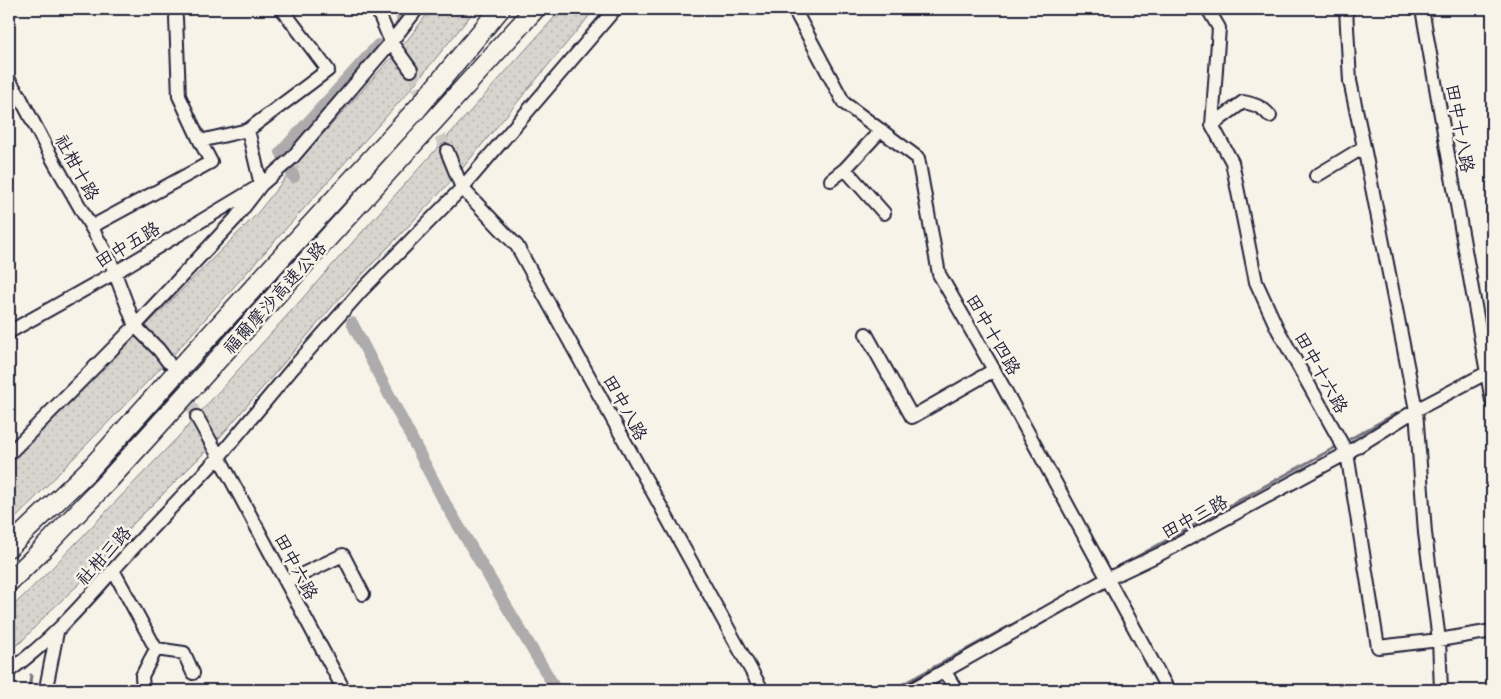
<svg xmlns="http://www.w3.org/2000/svg" width="1501" height="699" viewBox="0 0 1501 699" font-family="Mali,'LXGW WenKai TC',sans-serif">
	<style>
		.grass { fill: url(#grass-dots); stroke: #7d7c85 }
		.lines { fill: none; stroke-linecap: round; stroke-linejoin: round }
		.stream { stroke: #76747f; stroke-width: 3 }
		.canal { stroke: #aeabad; stroke-width: 12 }
		.minor-tunnel { stroke: #ccc9c5; stroke-width: 12; stroke-dasharray: 12 6; stroke-linecap: butt }
		.minor-casing { stroke: #22223b; stroke-width: 16 }
		.highway-casing { stroke: #22223b; stroke-width: 22 }
		.minor { stroke: #f7f3e8; stroke-width: 12 }
		.highway { stroke: #f7f3e8; stroke-width: 19 }
		.labels { text-anchor: middle; dominant-baseline: central; stroke-width: 5; stroke-linejoin: round; paint-order: stroke }
		.street-label { font-size: 18px; fill: #22223b; stroke: #f7f3e8 }
	</style>
	<defs>
		<pattern id="grass-dots" width="8" height="8" patternUnits="userSpaceOnUse" patternTransform="scale(1.25)"><rect width="8" height="8" fill="#d8d5cf"/><path d="M2 2h.1M6 6h.1" fill="none" stroke="#b9b7b3" stroke-width="1.8" stroke-linecap="round"/></pattern>
	</defs>
	<rect width="100%" height="100%" fill="#f7f3e8"/>
	<filter id="ink" filterUnits="userSpaceOnUse"><feTurbulence type="fractalNoise" baseFrequency=".02" numOctaves="2"/><feDisplacementMap in="SourceGraphic" scale="10" xChannelSelector="R" yChannelSelector="G"/><feConvolveMatrix kernelMatrix="1 2 1 2 8 2 1 2 1" color-interpolation-filters="sRGB"/></filter>
	<g filter="url(#ink)">
		<path class="grass" d="M431,9h45l-67,82 -237,265 -163,169v-61l247,-249 42,-53 111,-124z
			M562,9h33l-140,168 -118,124 -117,136 -98,98 -29,36 -45,42 -27,29 -12,8v-40l42,-41 127,-132z"/>
		<g class="lines">
			<path class="stream" d="M1350,439l45,-25
				M1122,565l212,-117
				M29,690l2,-15
				M892,690l151,-82"/>
			<path class="canal" d="M399,9l4,7 -1,3
				M294,177l-13,-25 97,-107
				M352,323l93,180 106,178 4,9"/>
			<path class="minor-tunnel" d="M411,70l36,81
				M172,368l25,49"/>
			<defs>
				<path id="minor" d="M377,9l14,33 20,28
					M794,9l50,94 74,55 21,116 55,96 174,320
					M1208,9l11,19 -7,97 20,37 24,120 21,46 70,125 31,194 61,-7 53,-9
					M1346,9l4,72 14,66 52,263 9,123 14,107 2,50
					M1422,9l70,392
					M176,18l3,78 21,45
					M9,80l11,17 33,63 57,100 25,66 24,24 9,12
					M1212,125l31,-23c11,2 20,5 27,14
					M447,151l15,37 55,58 245,444
					M845,169l39,44
					M1316,176l48,-29
					M831,180l14,-11 36,-39
					M91,227l120,-65 -11,-21 48,-11 80,-60 -46,-61
					M9,332l107,-60 145,-87 -13,-55
					M866,334l46,83 82,-47
					M197,417l22,40 74,-89 68,-77 101,-103 153,-179
					M9,454l126,-128 100,-107 26,-34 31,-27 99,-116 26,-33
					M113,570l43,79 -14,27 1,14
					M286,582l57,-27 20,39
					M156,649l28,4 9,20
					M9,671c45,-32 78,-72 115,-113 31,-34 63,-67 95,-101l125,233
					M945,672l11,18
					M47,690v-7l10,-51
					M911,690l196,-111 53,-25 187,-101 69,-43 76,-40"/>
				<path id="highway" d="M9,547l81,-78 92,-103 235,-257 83,-100
					M9,582l31,-30 67,-70 428,-473"/>
			</defs>
			<use href="#minor" class="minor-casing"/>
			<use href="#highway" class="highway-casing"/>
			<use href="#minor" class="minor"/>
			<use href="#highway" class="highway"/>
		</g>
	</g>
	<g class="labels">
		<g class="street-label">
			<text transform="translate(1461 128) rotate(80)">田中十八路</text>
			<text transform="translate(78 167) rotate(61)">社柑十路</text>
			<text transform="translate(127 244) rotate(-31)">田中五路</text>
			<text transform="translate(274 297) rotate(-48)">福爾摩沙高速公路</text>
			<text transform="translate(994 334) rotate(60)">田中十四路</text>
			<text transform="translate(1322 372) rotate(61)">田中十六路</text>
			<text transform="translate(626 407) rotate(61)">田中八路</text>
			<text transform="translate(1194 516) rotate(-28)">田中三路</text>
			<text transform="translate(103 555) rotate(-48)">社柑三路</text>
			<text transform="translate(297 566) rotate(62)">田中六路</text>
		</g>
	</g>
	<rect width="1501" height="699" fill="none" stroke="#f7f3e8" stroke-width="30"/>
	<rect x="15" y="15" width="1471" height="669" fill="none" stroke="#22223b" stroke-width="2" filter="url(#ink)"/>
</svg>
